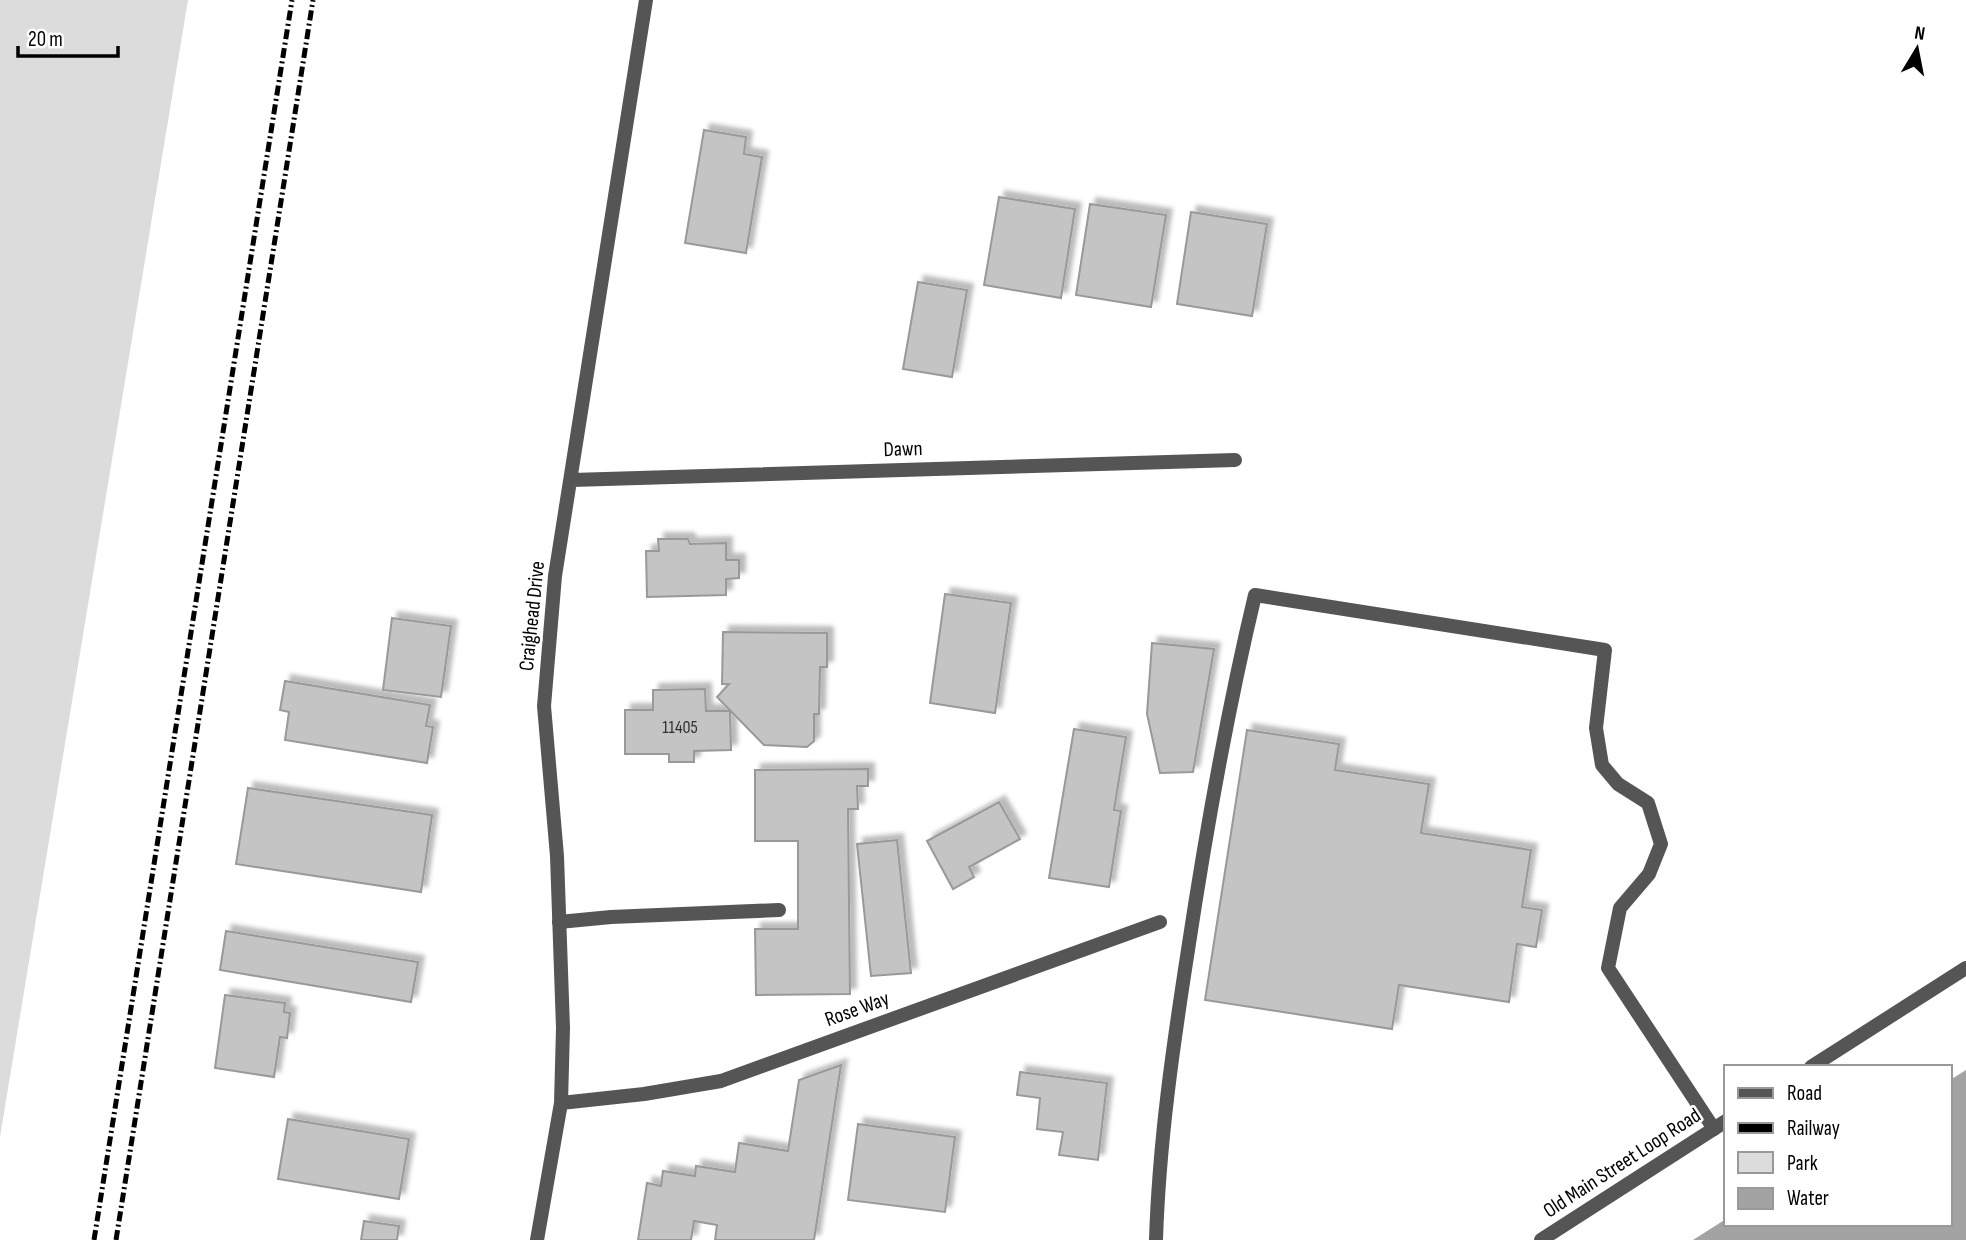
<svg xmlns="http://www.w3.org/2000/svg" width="1966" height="1240" viewBox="0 0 1966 1240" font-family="'Sofia Sans Condensed',sans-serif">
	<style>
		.green { fill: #dcdcdc }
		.water { fill: #a3a3a3 }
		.building { fill: #c4c4c4; stroke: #999; stroke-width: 2; filter: url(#shadow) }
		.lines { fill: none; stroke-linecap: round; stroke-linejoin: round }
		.service { stroke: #555; stroke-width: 14 }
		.minor { stroke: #555; stroke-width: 14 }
		.rail { stroke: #000; stroke-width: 5; stroke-dasharray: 10 3.5 2 3.5; stroke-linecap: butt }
		.labels { text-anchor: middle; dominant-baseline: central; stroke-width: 5; stroke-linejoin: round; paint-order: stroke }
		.number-label { font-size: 18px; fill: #313131 }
		.street-label { font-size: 21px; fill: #000; stroke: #fff }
	</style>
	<defs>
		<filter id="shadow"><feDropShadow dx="6" dy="-6" stdDeviation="2" flood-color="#0004"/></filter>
	</defs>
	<rect width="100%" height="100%" fill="#fff"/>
	<path class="green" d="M0,0h188l-188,1137z"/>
	<path class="water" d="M1966,1070v170h-273l33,-21v5h224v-144z"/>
	<path class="building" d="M704,130l42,7 -2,17 18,3 -16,96 -61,-10z
		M999,197l76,12 -14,89 -77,-13z
		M1090,204l76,11 -15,92 -75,-12z
		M1191,212l76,12 -15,92 -75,-12z
		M918,282l49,8 -15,87 -49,-8z
		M658,539h30l2,5 36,-1v17h13v18l-13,1v16l-79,2 -1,-46h13z
		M945,594l66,9 -16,110 -65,-10z
		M392,618l59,8 -10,71 -58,-7z
		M723,632l104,1v34h-7l-1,47h-5v27l-7,6 -43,-2 -47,-48 12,-13h-7z
		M1152,643l62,6 -21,123 -33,1 -13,-59z
		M285,681l145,24 -4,21 7,1 -6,36 -142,-23 4,-28 -9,-2z
		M705,689l1,22h24l1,39 -37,1v11h-25v-8h-44v-44h28v-20z
		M1074,729l52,8 -12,73 7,1 -12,76 -60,-9z
		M1247,730l92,14 -4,26 94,14 -8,49 110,17 -9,57 20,3 -6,37 -19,-3 -8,58 -110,-17 -7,44 -187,-29z
		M868,769v17h-11l1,23h-10l2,185 -94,1 -1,-66h43v-88h-43v-71z
		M248,788l184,27 -11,77 -185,-28z
		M999,802l21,37 -51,28 5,10 -21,12 -26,-48z
		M897,840l14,133 -40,3 -14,-132z
		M226,931l192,31 -7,40 -191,-32z
		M225,995l60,8 -1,9 6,1 -3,25 -7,-1 -6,40 -59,-9z
		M841,1065l-27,175h-99l2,-15 -23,-4 -3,19h-53l9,-57 14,3 2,-15 32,5 1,-10 39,6 4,-29 49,8 11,-71z
		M1020,1072l87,11 -9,77 -39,-5 4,-23 -26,-3 3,-31 -23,-3z
		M288,1119l121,20 -10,60 -121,-20z
		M858,1124l97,13 -10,75 -97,-12z
		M364,1221l35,5 -2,14h-36z"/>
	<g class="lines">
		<path class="service" d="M559,922l52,-5 168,-7
			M1156,1240c3,-97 17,-194 32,-290 18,-119 39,-238 67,-355l350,55 -9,78 6,37 16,19 30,19 13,41 -12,30 -29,34 -12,60 106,161"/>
		<path class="minor" d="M572,480l663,-20
			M1811,1067l155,-99
			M561,1103l83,-9 77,-13 439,-159
			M537,1240l24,-137 2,-75 -6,-172 -13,-150 11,-130 91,-576
			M1541,1240l185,-119"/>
		<path class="rail" d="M94,1240l198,-1240
			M116,1240l197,-1240"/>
	</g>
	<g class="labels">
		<g class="number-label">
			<text x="680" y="727">11405</text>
		</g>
		<g class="street-label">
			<text transform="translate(903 449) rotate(-2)">Dawn</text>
			<text transform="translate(532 616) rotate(-84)">Craighead Drive</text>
			<text transform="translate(857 1009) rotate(-20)">Rose Way</text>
			<text transform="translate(1622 1163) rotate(-33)">Old Main Street Loop Road</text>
		</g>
	</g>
	<rect x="1724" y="1065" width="228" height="161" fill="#ffffff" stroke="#999999" stroke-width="2"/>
	<rect x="1738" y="1088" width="35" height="10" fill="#555555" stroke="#999999" stroke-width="2"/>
	<text x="1787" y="1100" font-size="21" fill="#000000">Road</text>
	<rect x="1738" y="1123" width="35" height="10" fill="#000000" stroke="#999999" stroke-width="2"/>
	<text x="1787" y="1135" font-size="21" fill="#000000">Railway</text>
	<rect x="1738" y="1152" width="35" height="21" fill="#dcdcdc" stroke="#999999" stroke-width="2"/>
	<text x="1787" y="1170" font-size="21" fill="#000000">Park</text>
	<rect x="1738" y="1188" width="35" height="21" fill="#a3a3a3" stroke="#999999" stroke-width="2"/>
	<text x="1787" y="1205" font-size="21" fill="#000000">Water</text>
	<g transform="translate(1917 49) rotate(10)" stroke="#ffffff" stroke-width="5" paint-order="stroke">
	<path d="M0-5L12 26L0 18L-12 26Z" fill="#000000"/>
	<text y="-10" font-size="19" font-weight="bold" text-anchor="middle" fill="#000000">N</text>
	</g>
	<path d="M18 46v10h100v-10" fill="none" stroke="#000000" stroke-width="3.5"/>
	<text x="28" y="46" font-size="21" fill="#000000" stroke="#ffffff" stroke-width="5" paint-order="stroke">20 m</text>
</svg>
